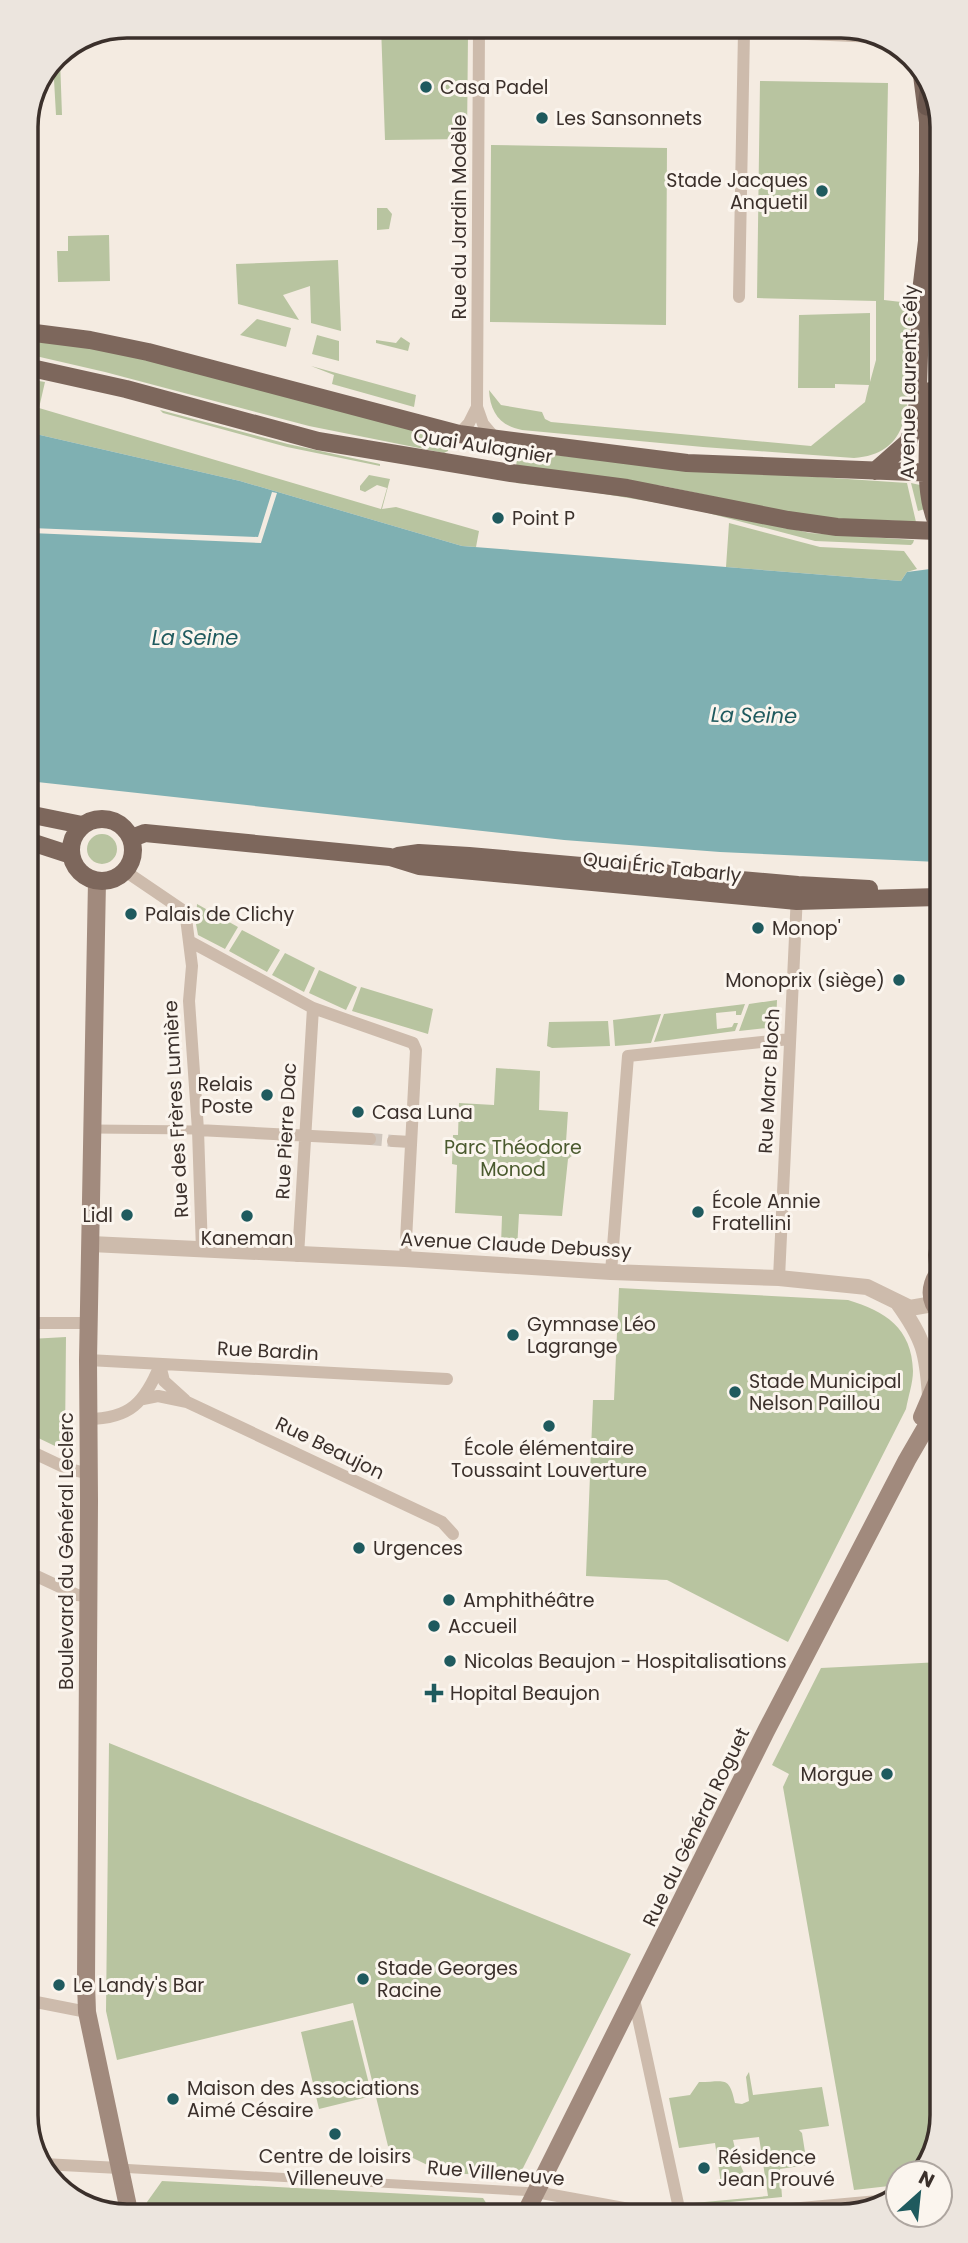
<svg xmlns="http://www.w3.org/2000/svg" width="968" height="2243" viewBox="0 0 968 2243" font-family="Poppins,sans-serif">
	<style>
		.green { fill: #b8c4a0 }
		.water { fill: #7fb0b2 }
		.pier { fill: #f4ebe1 }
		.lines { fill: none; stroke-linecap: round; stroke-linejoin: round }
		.minor-tunnel { stroke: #cfc6bd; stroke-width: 12; stroke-dasharray: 12 6; stroke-linecap: butt }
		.pedestrian { stroke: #cdbbac; stroke-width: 9 }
		.minor { stroke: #cdbbac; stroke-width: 12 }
		.tertiary { stroke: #cdbbac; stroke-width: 16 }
		.secondary { stroke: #a18a7d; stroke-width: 18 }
		.primary { stroke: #7d675c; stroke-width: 18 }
		.trunk { stroke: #6c584f; stroke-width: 19 }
		.poi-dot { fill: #1f5a5e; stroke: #fbf5ee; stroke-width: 2.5 }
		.labels { text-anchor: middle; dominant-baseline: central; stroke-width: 6; stroke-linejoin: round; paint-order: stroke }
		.poi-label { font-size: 19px; fill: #3b302b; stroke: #fbf5ee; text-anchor: start }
		.street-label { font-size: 19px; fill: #3b302b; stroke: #fbf5ee }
		.park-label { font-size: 19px; fill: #4a5a2e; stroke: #fbf5ee }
		.water-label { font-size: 21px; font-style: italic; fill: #1f5a5e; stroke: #fbf5ee }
		.rim { fill: none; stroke: #3b302b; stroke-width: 3.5 }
	</style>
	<rect width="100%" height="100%" fill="#f4ebe1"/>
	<path class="green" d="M381,26l85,5 2,3 -1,105 -82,1z
		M60,59l2,56h-6l-3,-53z
		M760,81l128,2 -4,217 26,3c0,22 -1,44 -1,66 -1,42 -1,85 -55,89l-151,-11 -181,-17c-22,-4 -32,-18 -33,-40l12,15 41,7 3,7 6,3 260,24 54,-44 4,-17 -34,-1v4h-37l1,-73 71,-2v69l6,-22v-59l-119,-3z
		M34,104l2,37 -9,1 3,74h-3l-1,-95z
		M491,145l176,3 -1,177 -176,-3z
		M377,208h10l5,6 -3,15 -12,1z
		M109,235l1,46 -52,1 -1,-31h11v-15z
		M338,260l3,71 -30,-8 -1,-37 -27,9 16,25 -61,-16 -2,-40z
		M257,319l34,9 -5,19 -46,-12z
		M317,335l22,6v20l-27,-7z
		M401,337l9,6 -2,8 -32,-8v-3l20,3z
		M27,338l90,14 333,87 -2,12 -4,2 -135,-27 -204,-54 -78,-18z
		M311,366l105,29 -2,12 -82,-23 2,-9z
		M27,379l18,3 -6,26 342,101 6,-21 -10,-3 -12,7 -5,-2v-4l9,-11 21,4 -8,30 14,-2 83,24 -3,16 -14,-1 -222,-65 -213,-49z
		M160,410l128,34 92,20v2l-93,-19 -124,-34z
		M518,451l149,16 240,16 9,39 -33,-2 -26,1 -46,-4 -148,-31 -147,-19z
		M517,480l71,9 114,20 108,24 104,7 -1,3 -2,2 -96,-4 -126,-33 -103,-17 -70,-8z
		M911,483l9,2 5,24 -7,2z
		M729,523l91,24 84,4 13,18 -10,3 -6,9 -175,-14z
		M87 849a15 15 0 1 1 30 0a15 15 0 1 1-30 0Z
		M197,904l41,23 -13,22 -27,-14 -2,-11z
		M242,930l38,20 -13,22 -38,-21z
		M285,953l30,15 -11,24 -32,-17z
		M319,970l38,17 -11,23 -37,-17z
		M361,987l72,22 -5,25 -76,-23z
		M777,1000l-1,27 -37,4 10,-27z
		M745,1004l-4,11h-5v-4l-20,2 1,16 15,-2 2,-4h4l-3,8 -81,11 10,-28z
		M661,1014l-10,29 -36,3 -2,-26z
		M608,1021l2,25 -58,2 -5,-2 2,-24z
		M496,1068l44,3 -1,39 29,2 -2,30 8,4 -1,9 -5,4 -6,57 -43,-2 -2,35 -13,-1 -3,-3 1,-29 -47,-3 2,-48 -5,-1 1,-29h5l1,-32 35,2z
		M619,1288l229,12c37,11 64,28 65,71 0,12 -5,26 -7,38l-118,233 -121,-62 -81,-4 7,-176h21z
		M66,1337l-1,103 -10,6 -25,-12v-95z
		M941,1662l1,454 -20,57h-24v12l-44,5 -71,-403 6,-13 -17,-9 49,-97z
		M109,1743l522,211 -109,216 -10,6 -68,-3 -56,-27 -35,-143 -236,57 -11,-49z
		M353,2020l19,76 -53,13 -18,-77z
		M749,2072l4,23 69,-8 7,39 -30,4 3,3 5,32 -27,4 2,28 -83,8 -5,-2 74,-7 -9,-59 -26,3 4,17 10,23 -26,4 -6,-41 -36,5 -10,-50 21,-3 9,-13c26,0 30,-7 36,21l7,1 7,-3 -3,-24z
		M162,2181l321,17 10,16 -343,2 -3,-14z"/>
	<path class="water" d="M27,432l213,49 222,65 439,35 6,-9 31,-4v294l-218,-10 -156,-12 -536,-59z"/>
	<path class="pier" d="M272,492l5,1 -16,50 -230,-10v-5l227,9z"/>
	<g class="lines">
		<path class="minor-tunnel" d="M370,1139l23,2"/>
		<path class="pedestrian" d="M93,1129l105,1
			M119,2168l417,24"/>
		<path class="minor" d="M479,26l-2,381 6,17 11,13
			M629,26l247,11
			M739,297l5,-266
			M459,434l10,-11 8,-16
			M125,871l56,38 5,9 6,48 -3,35 9,129 4,121
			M189,941l124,67 100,35 3,7 -11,209
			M198,1130l172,9
			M393,1141l18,1
			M298,1256l15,-248
			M611,1272l17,-216 162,-17
			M779,1278l18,-384
			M30,1323h58
			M88,1360l359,19
			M160,1365l4,16 21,19
			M143,1399l15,-3 29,6 255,120 11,12
			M88,1419c42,0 57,-17 72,-54
			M30,1451l36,17 23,6
			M30,1573l47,22 11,1
			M634,1999l46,214
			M31,2001l56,11
			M43,2164l76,4
			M536,2192l115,21
			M756,2212l133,-12"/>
		<path class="tertiary" d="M91,1244l314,15 206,13 168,6 88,9 43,21 23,-4
			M898,1303c26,36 29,50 32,93"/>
		<path class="secondary" d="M97,881l-9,479 1,141 -3,482 1,29 43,204
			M939,1272c-9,13 -11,28 1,40
			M939,1273l-2,-18 2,-11
			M922,1417l18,-42
			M525,2214l241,-483 141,-271 33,-57"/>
		<path class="primary" d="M27,332l63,8 58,12 311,82 228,29 250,10
			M27,367l99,22 192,52 193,32 116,15 161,32 49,7 100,4
			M930,391c0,40 -9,96 7,132
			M875,471l33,-29 9,-23 4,-127 6,-51 1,-69v-50l-6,-47
			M28,814l54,11
			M71 850a31 31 0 1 1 62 0a31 31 0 1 1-62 0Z
			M132,838l13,-5 245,24 29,9 378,35 141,-4
			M28,841l43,14
			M398,856l21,-3 50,3 329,29 71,4"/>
		<path class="trunk" d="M927,106l3,-20"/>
	</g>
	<g class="poi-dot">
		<circle cx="426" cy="87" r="7"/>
		<circle cx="542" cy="118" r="7"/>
		<circle cx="822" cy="191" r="7"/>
		<circle cx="498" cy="518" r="7"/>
		<circle cx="131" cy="914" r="7"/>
		<circle cx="758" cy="928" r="7"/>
		<circle cx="899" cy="980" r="7"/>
		<circle cx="267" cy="1095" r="7"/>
		<circle cx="358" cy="1112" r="7"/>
		<circle cx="698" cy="1212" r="7"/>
		<circle cx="127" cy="1215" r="7"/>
		<circle cx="247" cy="1216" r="7"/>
		<circle cx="513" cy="1335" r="7"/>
		<circle cx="735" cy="1392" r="7"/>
		<circle cx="549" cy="1426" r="7"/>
		<circle cx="359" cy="1548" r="7"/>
		<circle cx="449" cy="1600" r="7"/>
		<circle cx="434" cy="1626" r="7"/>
		<circle cx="450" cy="1661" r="7"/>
		<path d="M430.5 1682.5h7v7h7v7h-7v7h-7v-7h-7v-7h7z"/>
		<circle cx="887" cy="1774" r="7"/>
		<circle cx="363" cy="1979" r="7"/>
		<circle cx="59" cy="1985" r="7"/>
		<circle cx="173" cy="2099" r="7"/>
		<circle cx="335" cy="2134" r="7"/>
		<circle cx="704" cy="2168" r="7"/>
	</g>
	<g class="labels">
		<g class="poi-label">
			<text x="440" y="87">Casa Padel</text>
			<text x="556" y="118">Les Sansonnets</text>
			<text x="808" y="180" text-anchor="end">Stade Jacques<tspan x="808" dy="22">Anquetil</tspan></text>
			<text x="512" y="518">Point P</text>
			<text x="145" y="914">Palais de Clichy</text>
			<text x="772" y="928">Monop'</text>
			<text x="885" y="980" text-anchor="end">Monoprix (siège)</text>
			<text x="253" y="1084" text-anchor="end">Relais<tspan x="253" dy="22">Poste</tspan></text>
			<text x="372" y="1112">Casa Luna</text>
			<text x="712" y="1201">École Annie<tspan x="712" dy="22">Fratellini</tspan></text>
			<text x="113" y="1215" text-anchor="end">Lidl</text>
			<text x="247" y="1238" text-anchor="middle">Kaneman</text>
			<text x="527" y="1324">Gymnase Léo<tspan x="527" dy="22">Lagrange</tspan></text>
			<text x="749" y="1381">Stade Municipal<tspan x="749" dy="22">Nelson Paillou</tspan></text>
			<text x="549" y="1448" text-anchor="middle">École élémentaire<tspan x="549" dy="22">Toussaint Louverture</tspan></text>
			<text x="373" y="1548">Urgences</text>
			<text x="463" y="1600">Amphithéâtre</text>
			<text x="448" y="1626">Accueil</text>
			<text x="464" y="1661">Nicolas Beaujon - Hospitalisations</text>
			<text x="450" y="1693">Hopital Beaujon</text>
			<text x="873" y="1774" text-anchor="end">Morgue</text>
			<text x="377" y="1968">Stade Georges<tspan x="377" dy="22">Racine</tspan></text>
			<text x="73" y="1985">Le Landy's Bar</text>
			<text x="187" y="2088">Maison des Associations<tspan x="187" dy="22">Aimé Césaire</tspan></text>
			<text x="335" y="2156" text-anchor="middle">Centre de loisirs<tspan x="335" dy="22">Villeneuve</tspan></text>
			<text x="718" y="2157">Résidence<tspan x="718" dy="22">Jean Prouvé</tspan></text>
		</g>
		<g class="street-label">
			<text transform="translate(459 217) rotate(-90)">Rue du Jardin Modèle</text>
			<text transform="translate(909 382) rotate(-89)">Avenue Laurent Cély</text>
			<text transform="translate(483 446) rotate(9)">Quai Aulagnier</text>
			<text transform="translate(662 867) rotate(6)">Quai Éric Tabarly</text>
			<text transform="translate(769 1081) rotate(-87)">Rue Marc Bloch</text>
			<text transform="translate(176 1109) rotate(-93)">Rue des Frères Lumière</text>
			<text transform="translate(286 1131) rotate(-87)">Rue Pierre Dac</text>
			<text transform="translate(516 1245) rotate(3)">Avenue Claude Debussy</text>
			<text transform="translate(268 1351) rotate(3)">Rue Bardin</text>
			<text transform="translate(330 1448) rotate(26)">Rue Beaujon</text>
			<text transform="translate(66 1551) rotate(-90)">Boulevard du Général Leclerc</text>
			<text transform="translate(696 1827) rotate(-64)">Rue du Général Roguet</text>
			<text transform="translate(496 2173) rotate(5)">Rue Villeneuve</text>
		</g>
		<g class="park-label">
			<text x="513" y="1147">Parc Théodore<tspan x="513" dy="22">Monod</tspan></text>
		</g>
		<g class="water-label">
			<text x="195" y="637">La Seine</text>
			<text transform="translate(754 715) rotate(1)">La Seine</text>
		</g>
	</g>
	<path d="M0 0H968V2243H0ZM127 38H841A89 89 0 0 1 930 127V2115A89 89 0 0 1 841 2204H127A89 89 0 0 1 38 2115V127A89 89 0 0 1 127 38Z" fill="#ece5de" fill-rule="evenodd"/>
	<path class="rim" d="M127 38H841A89 89 0 0 1 930 127V2115A89 89 0 0 1 841 2204H127A89 89 0 0 1 38 2115V127A89 89 0 0 1 127 38Z"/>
	<g transform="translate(919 2194) rotate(27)"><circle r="33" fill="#fbf5ee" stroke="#aea6a0" stroke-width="2"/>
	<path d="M0-5L12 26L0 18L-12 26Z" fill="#1f5a5e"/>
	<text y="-10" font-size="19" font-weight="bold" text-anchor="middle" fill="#3b302b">N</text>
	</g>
</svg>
